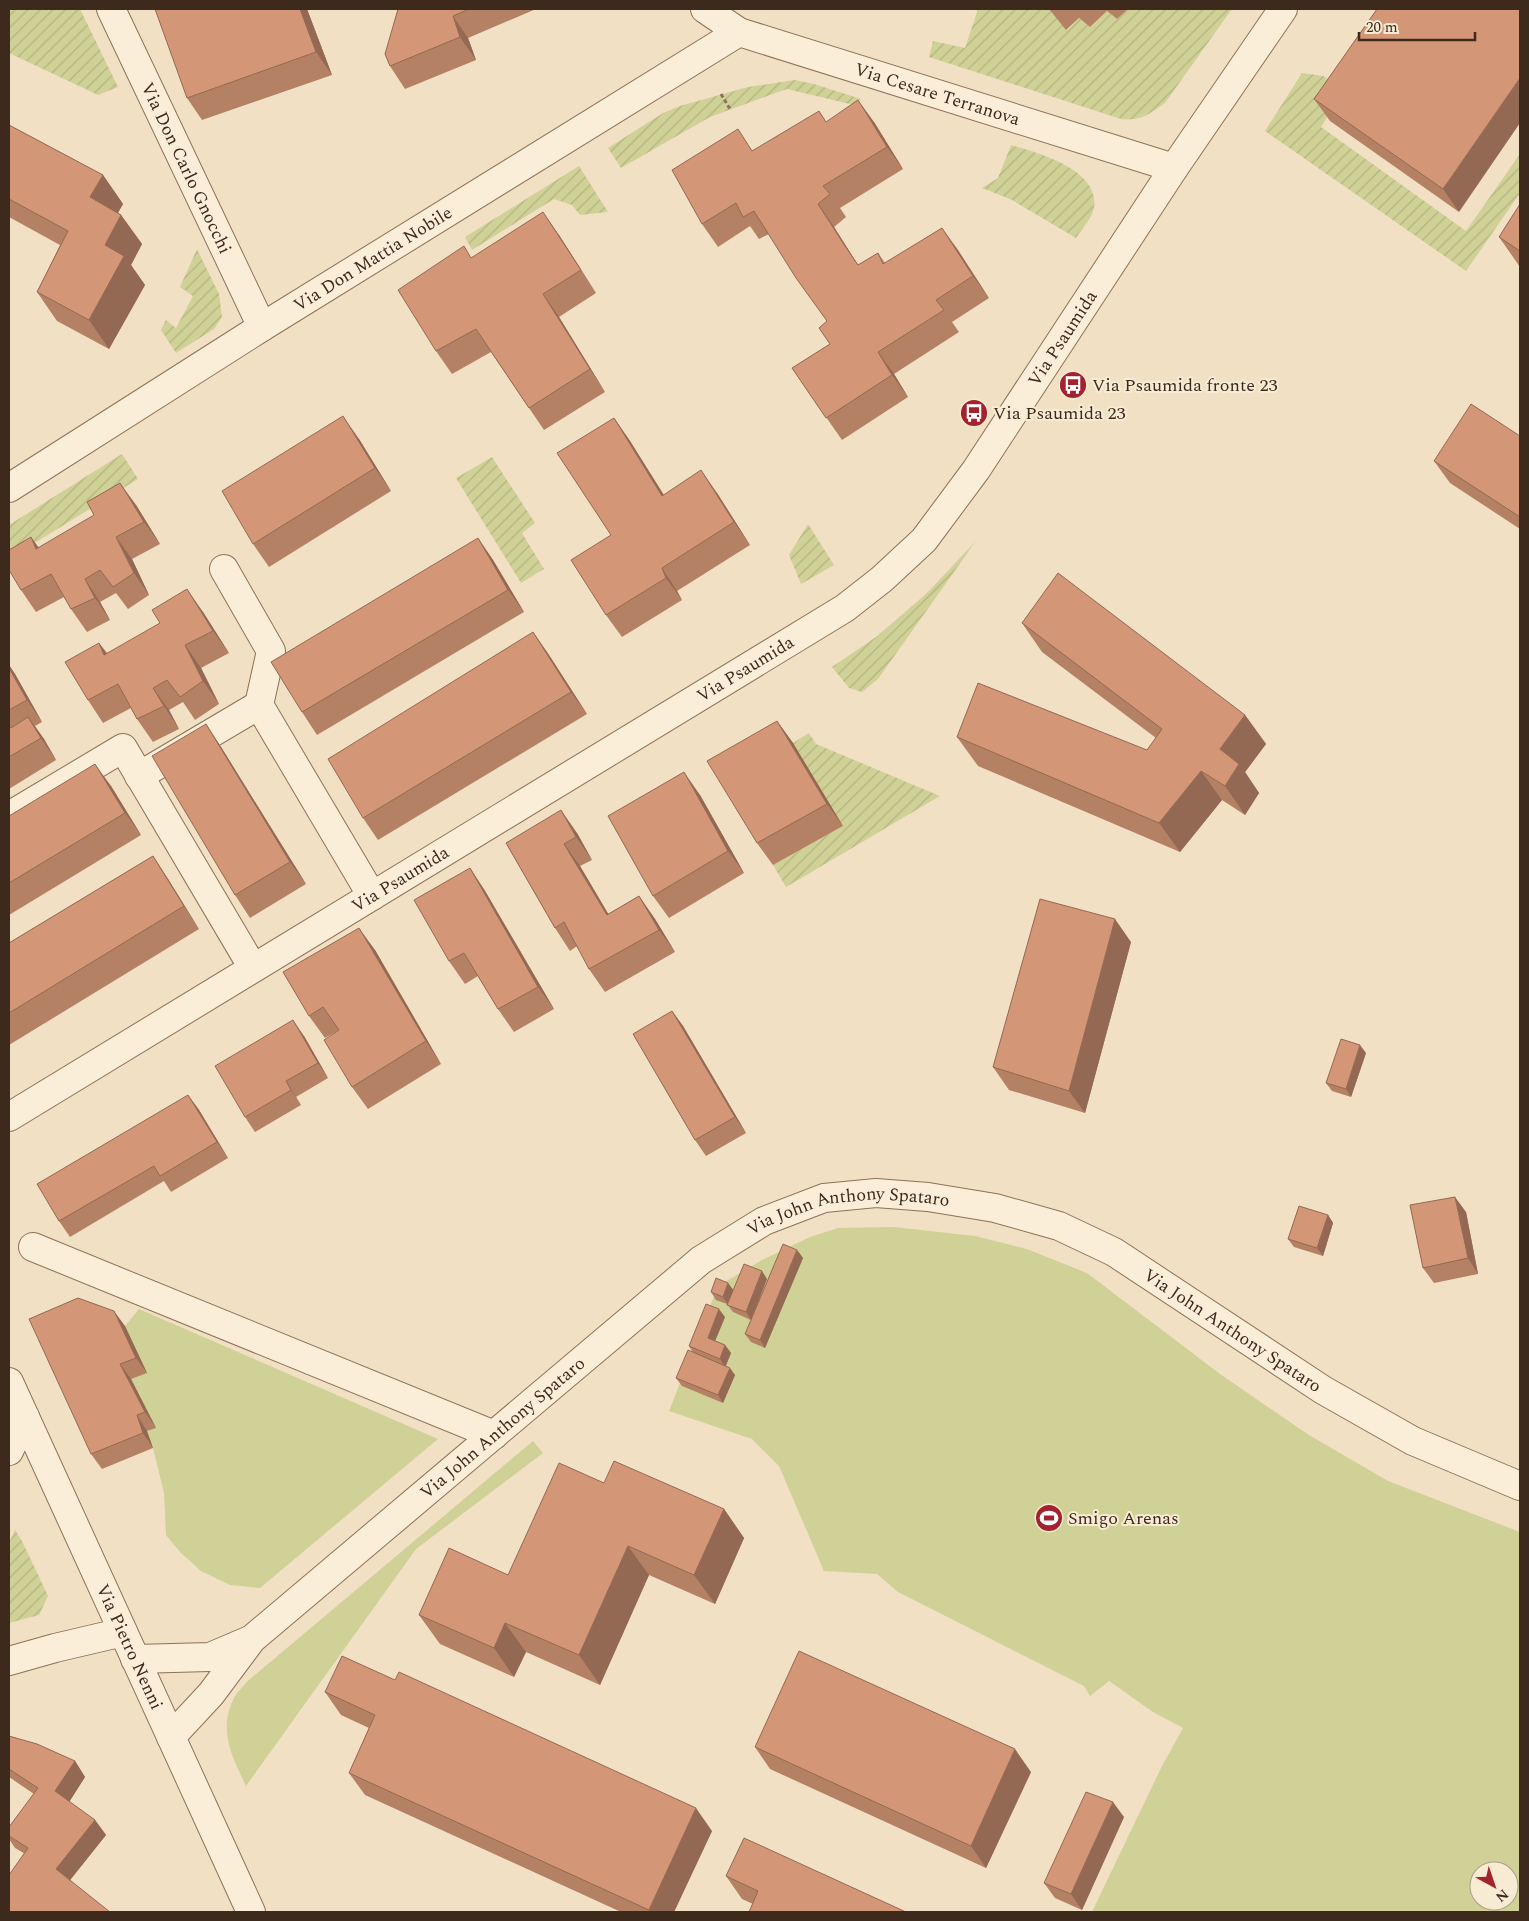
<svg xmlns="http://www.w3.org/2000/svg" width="1529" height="1921" viewBox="0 0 1529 1921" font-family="Spectral,serif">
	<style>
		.grass { fill: #cfd196; fill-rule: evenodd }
		.garden { fill: url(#garden-furrows) }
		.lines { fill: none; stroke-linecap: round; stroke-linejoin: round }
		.minor-casing { stroke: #8e7158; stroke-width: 30 }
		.path { stroke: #8e7158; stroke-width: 3; stroke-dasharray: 4 2.5; stroke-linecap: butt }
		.minor { stroke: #fbeed8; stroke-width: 28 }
		.wall { fill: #b58165 }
		.shaded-wall { fill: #946953 }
		.building { fill: #d39676; stroke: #946953 }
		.labels { text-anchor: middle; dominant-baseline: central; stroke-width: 4; stroke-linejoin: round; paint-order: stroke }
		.street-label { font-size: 18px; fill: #3d2a1d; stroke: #f8ebd4 }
		.poi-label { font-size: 18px; fill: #3d2a1d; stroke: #f8ebd4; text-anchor: start }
	</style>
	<defs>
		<pattern id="garden-furrows" width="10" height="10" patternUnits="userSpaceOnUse" patternTransform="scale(1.25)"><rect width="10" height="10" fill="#cfd196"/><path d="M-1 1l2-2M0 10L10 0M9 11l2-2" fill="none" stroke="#b3b481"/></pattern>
	</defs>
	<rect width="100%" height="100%" fill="#f2e0c4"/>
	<path class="grass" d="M894,1227l81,9 52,13 60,24 133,101 89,61 79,46 132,51v380h-428l69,-144 22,-40 -30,-16 -44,-31 -19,15 -6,-10 -186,-94 -21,-18 -53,-3 -45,-105 -27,-27 -83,-28 49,-125 44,-26 48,-23 28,-9zM1479,1871h30v30h-30z
		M139,1309l299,130 -178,149 -30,-3 -29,-14 -20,-18 -15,-18 -2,-42 -11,-45 -22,-69 15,-6 -21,-47z
		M533,1441l10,12 -127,96 -170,237c-13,-28 -28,-54 -13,-86 3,-7 11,-15 17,-21z"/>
	<path class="garden" d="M9,9h71l38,78 -20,8 -89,-42z
		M978,9h71l18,21 12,-12 11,9 17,-16 10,8 11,-10h104l-67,94c-17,12 -24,18 -44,16l-192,-62 4,-16 32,7z
		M1302,73l21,3 22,13 -24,38 145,104 54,-77v39l-54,78 -201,-140z
		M795,80l19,4 47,15 -7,6 -67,-16 -77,28 -89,51 -13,-20 55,-35 17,-7 68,-19z
		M1011,145c27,8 89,24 83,63 -2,10 -12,21 -18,30l-64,-38 -30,-12 16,-10z
		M579,166l29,46 -28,3 -8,-10 -18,-6 -82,51 -7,-13z
		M197,249l22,45 3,23 -8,12 -38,24 -15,-23 5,-10 10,8 17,-32 -13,-9z
		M122,454l16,25 -129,80v-34z
		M492,457l43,66 -13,10 22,36 -23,14 -65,-105z
		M808,524l26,41 -33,19 -12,-29z
		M976,541l-98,138 -16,13 -13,-4 -17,-21 44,-30 51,-44z
		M809,733l7,11 124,52 -154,91 -13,-22 70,-39 -50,-83z
		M15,1530l7,11 26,55 -9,19 -30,8v-80z"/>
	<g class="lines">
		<defs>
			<g id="minor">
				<path id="s1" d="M111,9l151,318"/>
				<path id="s2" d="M705,9l34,23 435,136"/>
				<path id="s3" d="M9,488l253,-161 477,-295"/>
				<path d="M224,569l47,82 -12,54"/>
				<path d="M139,776l120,-71 113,191"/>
				<path d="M9,816l114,-68 130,220"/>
				<path id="s4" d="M9,1117l836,-509 37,-29 42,-39 52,-70 198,-302 109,-159"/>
				<path d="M33,1247l461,188"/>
				<path id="s5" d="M9,1382l242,530"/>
				<path d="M9,1451l16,-34"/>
				<path d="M135,1659l75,-2 40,-17"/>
				<path d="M9,1661l46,-13 68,-16"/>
				<path id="s6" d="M171,1737l40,-43 41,-55 449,-379 63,-39 60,-23 52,-5 52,4 67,11 64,18 55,26 209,138 90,51 107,45"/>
			</g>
		</defs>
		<use href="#minor" class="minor-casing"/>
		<path class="path" d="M721,94l9,15"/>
		<use href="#minor" class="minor"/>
	</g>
	<path class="wall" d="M307,9l25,66 -130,45 -15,-22z
		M398,9h138l-68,29 8,22 -71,29 -15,-23z
		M1049,9h79l-11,10 -10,-8 -17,16 -11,-9 -13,12z
		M1377,9l82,203 -129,-91 -16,-22z
		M826,122h48l29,47 -63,39 6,9 -12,10 24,38 20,-12 7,10 57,-35 47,70 -37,24 7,10 -65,42 14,23 -66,43 -50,-72 38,-24 -3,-23 -58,-87 -10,5 -9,-13 -32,21 -16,-23 51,-73z
		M9,125l94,50 20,29 -5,9 3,2 21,29 -11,21 14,20 -36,64 -52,-28 -20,-29 23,-47 -51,-28z
		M1520,204v63l-21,-30z
		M559,235l37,58 -37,24 46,75 -61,38 -53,-78 -39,22 -16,-23 36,-93z
		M614,418l16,23 34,54 53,-2 33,52 -73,46 5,9 -60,37 -16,-22 5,-80z
		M1520,436v93l-70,-46 -16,-22z
		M359,439l32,52 -122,76 -16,-23z
		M136,505l24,39 -28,15 17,36 -21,14 -12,-16 -16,9 10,18 -23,12 -16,-23 -7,-12 -28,15 -15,-22z
		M478,538l15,22 31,52 -207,123 -15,-23z
		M203,612l26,41 -28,15 18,36 -24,16 -12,-18 -14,8 10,19 -26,13 -16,-23 -6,-11 -28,15 -15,-23 11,-57 8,10z
		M1022,623l223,92 21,29 -21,28 14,21 -14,22 -23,-15 -42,52 -202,-86 -21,-29 190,13 9,-12 -114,-86z
		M533,632l16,23 38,59 -209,126 -15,-22z
		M9,665l6,9 27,48 -7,4 9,13 12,21 -47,29z
		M777,721l16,22 50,83 -70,39 -16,-22z
		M206,724l15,23 85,137 -56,34 -15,-23z
		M111,786l30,49 -132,80v-99z
		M700,795l44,78 -75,45 -16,-22z
		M577,833l15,27 -12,6 28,48 31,-18 16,23 20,33 -70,40 -16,-23 -12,-23 -7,5 -15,-23 -49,-85z
		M153,856l15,23 31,50 -190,116v-102z
		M470,868l15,23 69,118 -40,23 -16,-23 -20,-33 -13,8 -16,-23z
		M1131,942l-46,171 -76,-23 -16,-23z
		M375,950l66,114 -73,45 -16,-22 -13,-57 -14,8 -16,-22z
		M672,1011l11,15 63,107 -40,23 -11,-16z
		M304,1036l24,42 -32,19 5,8 -46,27 -10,-15z
		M1366,1053l-15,44 -19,-6 -6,-8z
		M188,1095l11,15 29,48 -57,34 -7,-11 -94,56 -11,-16z
		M1466,1212l12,62 -44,9 -11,-15z
		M1328,1215l5,8 -10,33 -29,-9 -6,-8z
		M797,1250l6,8 -38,90 -14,-6 -6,-8z
		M767,1279l-16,41 -18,-8 -6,-8 -11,-4 -5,-8 17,-9 5,7z
		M725,1317l-10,24 10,4 6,8 -5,13 9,9 -12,28 -41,-17 -6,-8 17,-25 -4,-7z
		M125,1326l22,47 -16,6 25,49 -9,3 6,17 -51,21 -11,-15z
		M604,1483l120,26 20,29 -29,66 -66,-29 -49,110 -74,-33 -12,25 -74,-33 -21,-29 89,-40z
		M395,1680l317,151 -38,81h-53l-256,-117 -16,-22 20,-45 -28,-13 -16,-23z
		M9,1736l66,25 10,16 -16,25 26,18 11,15 -36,45 -55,-32 -6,-9v-12l25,-33 -25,-17z
		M755,1747l276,25 -45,96 -216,-99z
		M1124,1817l-42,93 -27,-12 -11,-15z
		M726,1876l180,36 -153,-8 -11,-5z"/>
	<path class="shaded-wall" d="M300,9h7l25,66 -16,-23z
		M453,16l15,22 8,22 -16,-23z
		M1520,78v45l-61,89 -16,-23z
		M858,100l16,22 29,47 -16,-22z
		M103,175l20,29 -13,22 -20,-29z
		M818,204l16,23 26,41 -15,-22z
		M543,212l16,23 37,58 -15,-23z
		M121,215l21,29 -11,21 14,20 -36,64 -20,-29 16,-75z
		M942,228l16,22 31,48 -16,-22z
		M543,294l16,23 46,75 -15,-23z
		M878,352l16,22 14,23 -16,-22z
		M343,416l16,23 32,52 -16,-23z
		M614,418l16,23 48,77 -16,-22z
		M701,470l16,23 33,52 -16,-23z
		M120,483l16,22 24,39 -16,-22z
		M31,537l16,22 -11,-10z
		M116,537l16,22 17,36 -15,-22z
		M478,538l15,22 31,52 -16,-22z
		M662,568l15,23 5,9 -16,-22z
		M85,579l15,23 10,18 -15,-22z
		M187,589l16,23 26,41 -16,-22z
		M533,632l16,23 38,59 -16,-22z
		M99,643l16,22 -11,-10z
		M185,645l16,23 18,36 -16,-23z
		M9,665l6,9 27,48 -15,-22 -18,-32z
		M153,688l16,22 10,19 -15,-23z
		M1245,715l21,29 -21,28 14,21 -14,22 -20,-29 -5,-37z
		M28,717l16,22 12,21 -15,-22z
		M777,721l16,22 50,83 -16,-22z
		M206,724l15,23 85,137 -16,-22z
		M95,764l16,22 30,49 -16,-22z
		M1201,771l21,29 -42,52 -21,-29z
		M684,772l16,23 44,78 -16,-22z
		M561,810l16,23 15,27 -16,-23z
		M564,844l16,22 42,71 -15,-22z
		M153,856l15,23 31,50 -15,-23z
		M470,868l15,23 69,118 -16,-22z
		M639,896l16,23 20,33 -16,-22z
		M1115,919l16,23 -46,171 -16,-22z
		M359,928l16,22 66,114 -15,-23z
		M672,1011l11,15 63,107 -11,-16z
		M293,1020l11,16 24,42 -10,-15z
		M1360,1045l6,8 -15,44 -5,-8z
		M286,1081l15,24 -10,-15z
		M188,1095l11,15 29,48 -11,-16z
		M1455,1197l11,15 12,62 -10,-16z
		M1328,1215l5,8 -10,33 -6,-8z
		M797,1250l6,8 -38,90 -5,-8z
		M762,1271l5,8 -16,41 -5,-8z
		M728,1283l6,8 -6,14 -5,-8z
		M719,1309l6,8 -12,29 -5,-8z
		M114,1311l11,15 22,47 -11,-15z
		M725,1345l6,8 -6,14 -5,-8z
		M120,1364l11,15 25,49 -11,-16z
		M730,1368l5,7 -12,28 -5,-8z
		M137,1415l10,16 6,17 -10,-15z
		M724,1509l20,29 -29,66 -21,-29z
		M628,1546l21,29 -49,110 -21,-30z
		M505,1623l21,29 -12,25 -20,-29z
		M1015,1749l16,23 -45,96 -15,-22z
		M75,1761l10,16 -19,30 -11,-16z
		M1113,1802l11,15 -42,93 -11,-16z
		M696,1808l16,23 -38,81h-23l-2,-2z
		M95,1820l11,15 -39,49 -11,-15z"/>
	<path class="building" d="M155,9h145l16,43 -129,46z
		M398,9h71l-16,7 7,21 -70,29 -5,-12z
		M1377,9h143v69l-77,111 -129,-90z
		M858,100l29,47 -64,39 7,8 -12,10 27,42 13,19 20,-12 5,11 59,-36 31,48 -37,24 8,10 -66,42 14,23 -66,43 -34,-50 38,-24 -11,-16 8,-7 -31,-43 -42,-67 -11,6 -7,-14 -34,21 -30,-54 66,-41 14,22 67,-40 7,11z
		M9,125l94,50 -13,22 31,18 -16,30 19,11 -35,64 -52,-28 31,-61 -59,-32z
		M1520,204v47l-21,-14z
		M543,212l38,58 -38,24 47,75 -61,39 -53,-79 -40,22 -38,-61 66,-44 7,12z
		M1471,404l49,32v81l-86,-56z
		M343,416l32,52 -122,76 -31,-53z
		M614,418l48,78 39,-26 33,52 -72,46 4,10 -60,37 -35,-55 40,-25 -54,-82z
		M120,483l24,39 -28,15 18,36 -21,14 -13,-17 -15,9 10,19 -24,11 -20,-35 -30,16 -12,-20v-20l22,-13 5,12 58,-34 -7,-13z
		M478,538l30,52 -206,122 -31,-50z
		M1058,573l187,142 -25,34 19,15 -14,22 -24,-15 -42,52 -202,-86 21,-54 169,67 15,-21 -140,-106z
		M187,589l26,42 -28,14 18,36 -23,16 -13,-17 -14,8 11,18 -27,13 -19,-35 -30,16 -23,-38 34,-19 5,12 56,-32 -8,-13z
		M533,632l38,60 -208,126 -35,-59z
		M9,668l18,32 -18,10z
		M28,717l13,21 -32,19v-32l2,3z
		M777,721l50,83 -70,39 -50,-82z
		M206,724l84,138 -55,33 -83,-139z
		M95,764l30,49 -116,70v-67z
		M684,772l44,79 -75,45 -45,-80z
		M561,810l15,27 -12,7 43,71 32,-19 20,34 -70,39 -25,-47 -9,6 -49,-85z
		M153,856l31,50 -175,107v-70z
		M470,868l68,119 -40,22 -34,-56 -15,8 -35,-61z
		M1040,899l75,20 -46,172 -76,-24z
		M359,928l67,113 -74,46 -28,-47 15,-10 -16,-23 -14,9 -26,-44z
		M672,1011l63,106 -40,23 -62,-106z
		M293,1020l25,43 -32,18 5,9 -46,27 -30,-51z
		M1341,1039l19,6 -14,44 -20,-6z
		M188,1095l29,47 -57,34 -6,-10 -95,55 -22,-37z
		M1455,1197l13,61 -45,10 -13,-63z
		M1299,1206l29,9 -11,33 -29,-9z
		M783,1244l14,6 -37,90 -15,-6z
		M744,1264l18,7 -16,41 -19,-7z
		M716,1278l12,5 -5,14 -12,-5z
		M78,1298l36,13 22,47 -16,6 25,48 -8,3 6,18 -52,21 -62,-135z
		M706,1304l13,5 -11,29 17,7 -5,14 -31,-13z
		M688,1350l42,18 -12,27 -42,-17z
		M614,1461l110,48 -30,66 -66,-29 -49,109 -74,-32 -11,25 -75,-33 30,-67 59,27 51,-112 45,20z
		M799,1651l216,98 -44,97 -216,-99z
		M342,1656l53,24 4,-8 297,136 -47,102 -300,-137 26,-58 -50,-23z
		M9,1736l28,8 38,17 -20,30 40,29 -39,49 54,43h-101v-37l19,-27 -19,-12v-9l29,-39 -29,-19z
		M1086,1792l27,10 -42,92 -27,-11z
		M744,1838l162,74h-157l9,-21 -32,-15z"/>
	<defs>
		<symbol id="bus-disc" viewBox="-11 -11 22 22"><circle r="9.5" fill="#a2232e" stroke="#f8ebd4"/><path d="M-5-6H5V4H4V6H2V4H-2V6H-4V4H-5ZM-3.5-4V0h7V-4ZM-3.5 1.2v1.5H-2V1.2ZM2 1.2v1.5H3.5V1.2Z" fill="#fff"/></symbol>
		<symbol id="stadium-disc" viewBox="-11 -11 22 22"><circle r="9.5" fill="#a2232e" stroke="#f8ebd4"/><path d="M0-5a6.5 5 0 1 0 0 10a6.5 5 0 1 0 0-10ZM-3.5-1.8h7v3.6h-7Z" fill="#fff"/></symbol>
	</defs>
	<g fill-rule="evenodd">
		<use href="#bus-disc" x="1057" y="369" width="32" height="32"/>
		<use href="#bus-disc" x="958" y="397" width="32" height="32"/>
		<use href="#stadium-disc" x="1033" y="1502" width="32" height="32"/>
	</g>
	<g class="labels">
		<g class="street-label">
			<text stroke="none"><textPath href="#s2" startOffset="249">Via Cesare Terranova</textPath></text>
			<text stroke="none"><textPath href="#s1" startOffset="176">Via Don Carlo Gnocchi</textPath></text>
			<text stroke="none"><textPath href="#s3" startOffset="430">Via Don Mattia Nobile</textPath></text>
			<text stroke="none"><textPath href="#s4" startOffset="1328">Via Psaumida</textPath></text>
			<text stroke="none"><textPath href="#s4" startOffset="862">Via Psaumida</textPath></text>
			<text stroke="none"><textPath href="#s4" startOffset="458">Via Psaumida</textPath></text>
			<text stroke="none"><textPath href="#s6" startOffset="875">Via John Anthony Spataro</textPath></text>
			<text stroke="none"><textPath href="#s6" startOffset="1295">Via John Anthony Spataro</textPath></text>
			<text stroke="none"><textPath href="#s6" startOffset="455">Via John Anthony Spataro</textPath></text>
			<text stroke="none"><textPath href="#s5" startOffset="291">Via Pietro Nenni</textPath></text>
		</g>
		<g class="poi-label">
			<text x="1092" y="385">Via Psaumida fronte 23</text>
			<text x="993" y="413">Via Psaumida 23</text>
			<text x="1068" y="1518">Smigo Arenas</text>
		</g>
	</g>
	<rect width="1529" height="1921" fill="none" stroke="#3d2a1d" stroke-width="20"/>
	<g transform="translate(1494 1886) rotate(140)"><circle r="24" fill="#f8ebd4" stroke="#ad9e8b"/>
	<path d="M0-4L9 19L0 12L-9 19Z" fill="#a2232e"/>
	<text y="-8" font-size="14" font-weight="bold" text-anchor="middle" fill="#3d2a1d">N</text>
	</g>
	<path d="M1359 32v8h116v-8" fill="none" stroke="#3d2a1d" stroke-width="2.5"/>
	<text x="1366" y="32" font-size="15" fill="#3d2a1d" stroke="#f8ebd4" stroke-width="4" paint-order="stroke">20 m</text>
</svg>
